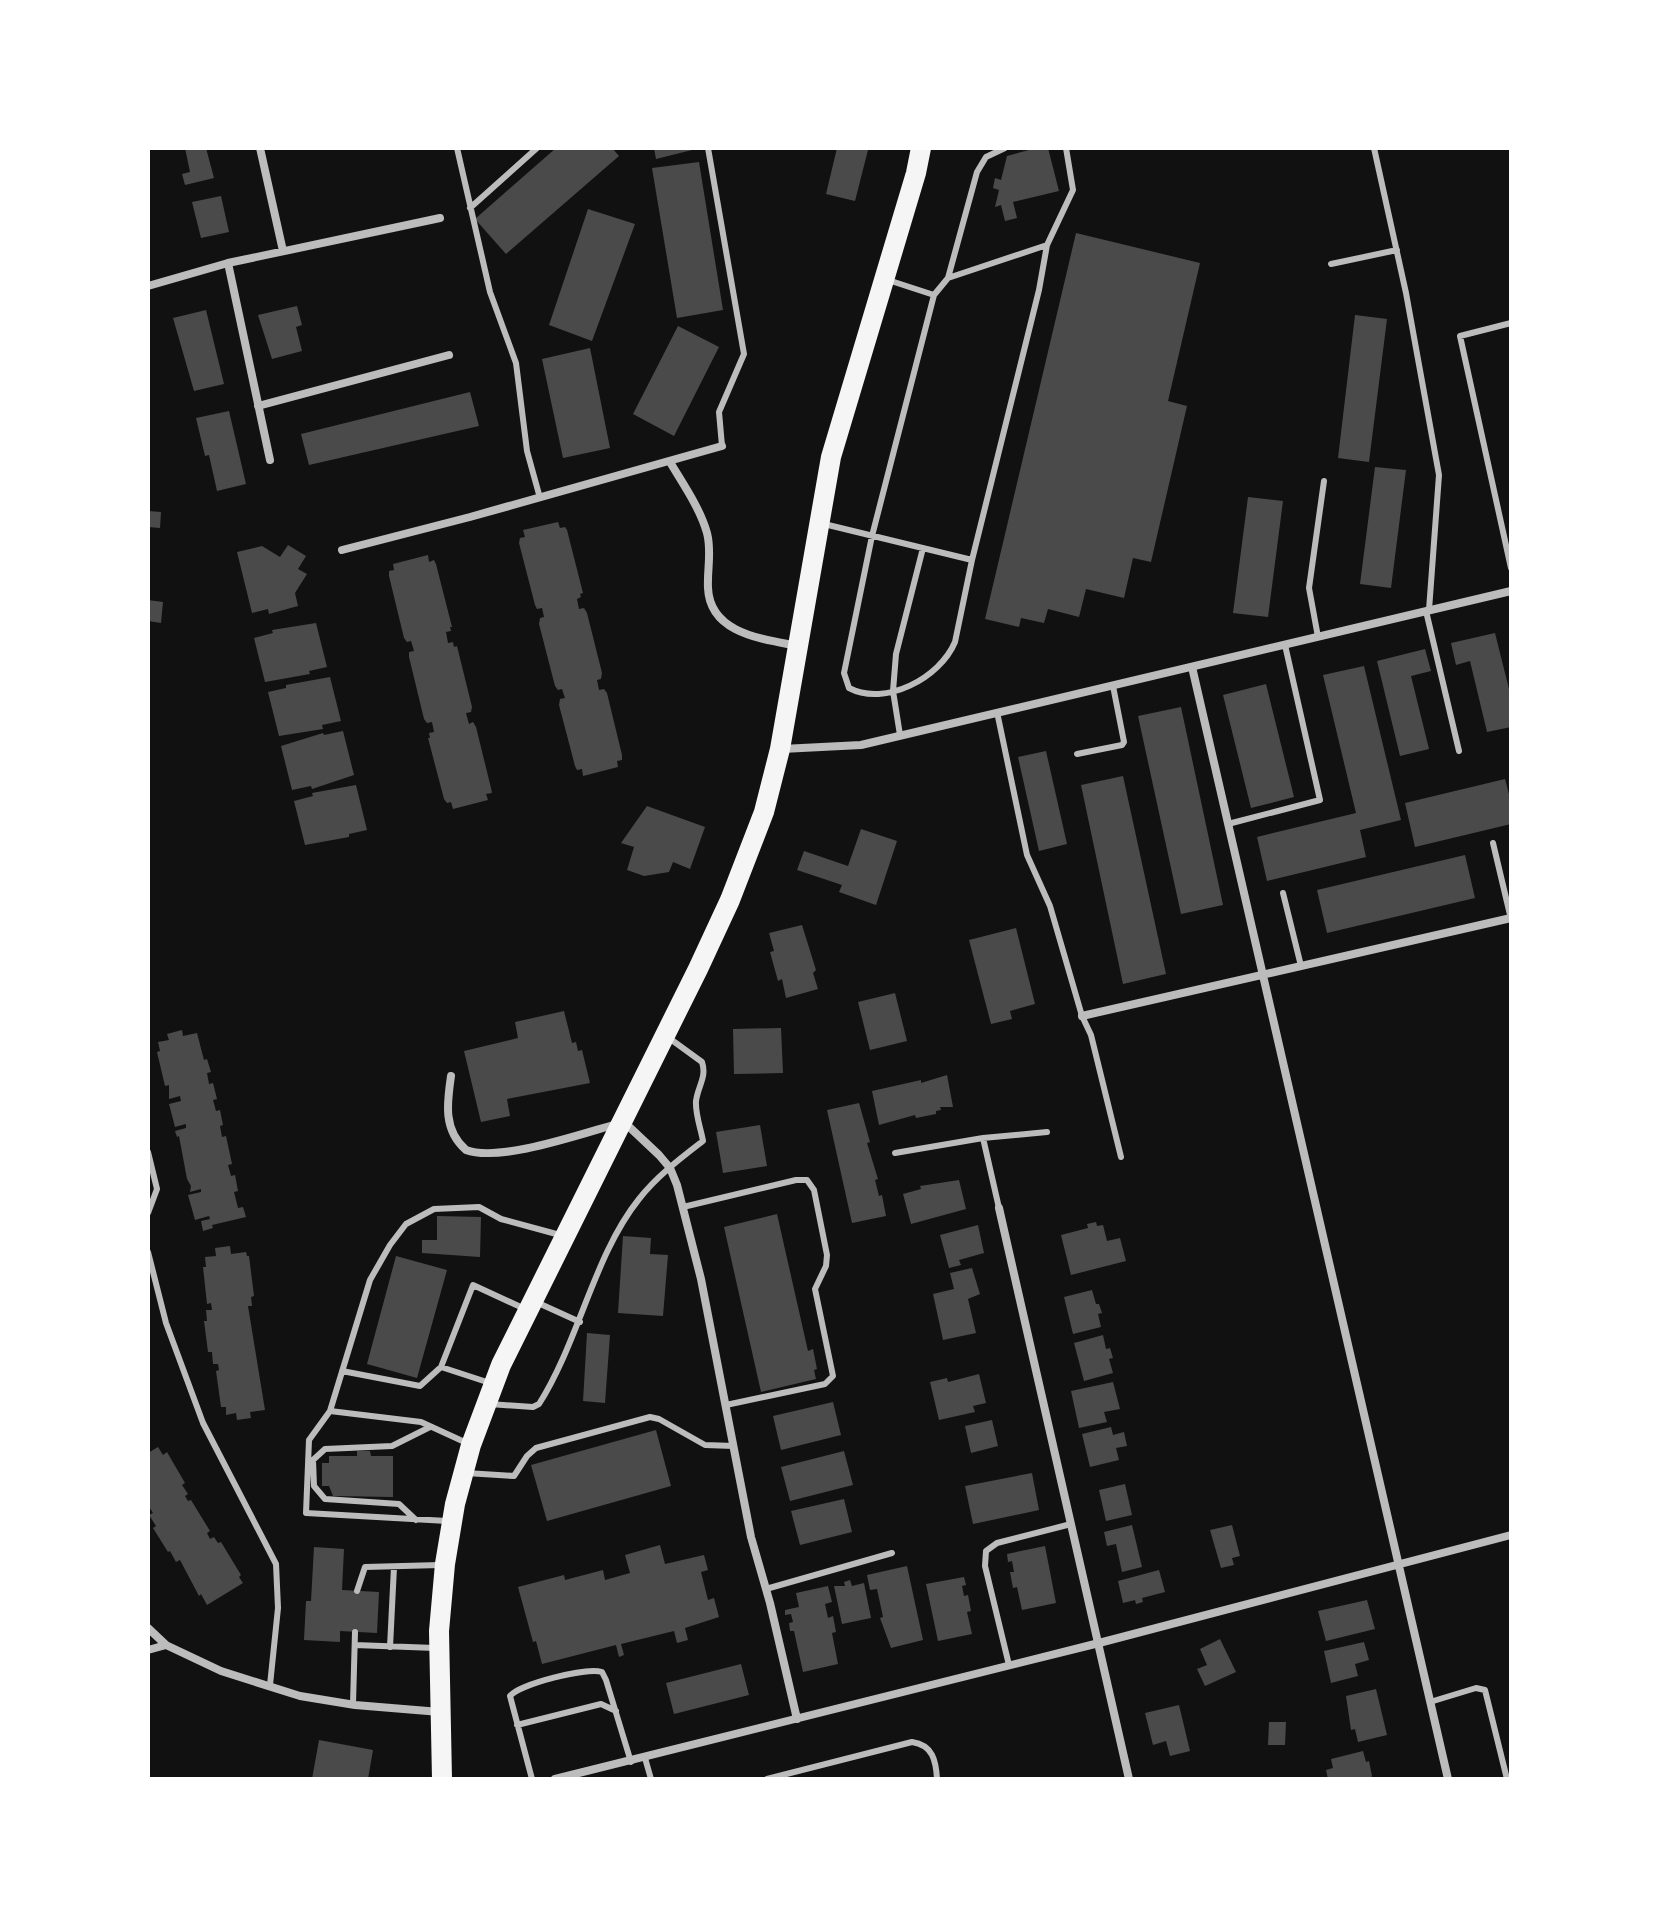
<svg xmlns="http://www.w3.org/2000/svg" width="1659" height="1927" viewBox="0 0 1659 1927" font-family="'Titillium Web',sans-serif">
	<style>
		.building { fill: #4a4a4a }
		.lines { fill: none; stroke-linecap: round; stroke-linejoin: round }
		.service { stroke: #bcbcbc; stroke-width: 6 }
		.minor { stroke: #bcbcbc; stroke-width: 8 }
		.primary { stroke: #f5f5f5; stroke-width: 20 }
	</style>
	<rect width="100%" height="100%" fill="#111"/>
	<path class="building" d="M185,148h21l8,30 -29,7 -3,-11 8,-2z
		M556,148h56l7,8 -113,98 -31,-35z
		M654,148h42v1l-40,10z
		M837,148l31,2 -13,51 -29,-7z
		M1036,148h12l11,43 -46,11 4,16 -12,3 -4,-16 -6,2 4,-17 -6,-2 2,-10 6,2 6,-24z
		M699,162l24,148 -46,8 -25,-150z
		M221,196l8,36 -28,6 -9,-36z
		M588,209l47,15 -43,117 -43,-16z
		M1076,233l124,30 -32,138 19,5 -36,156 -18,-4 -9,40 -38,-9 -7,28 -31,-8 -4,14 -23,-5 -2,9 -34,-8z
		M297,306l5,19 -6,2 6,24 -30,8 -14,-44z
		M206,310l18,74 -30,7 -21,-73z
		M1355,315l32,4 -18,143 -31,-4z
		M678,326l41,21 -45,89 -41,-22z
		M590,348l20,100 -47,10 -21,-99z
		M470,392l9,34 -170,39 -8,-31z
		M229,411l17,73 -29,7 -8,-36 -4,1 -9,-38z
		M1375,467l31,3 -15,118 -31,-4z
		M1248,497l35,4 -15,116 -35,-4z
		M148,511l13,1 -1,16 -12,-1z
		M558,522l2,6 5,-1 2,3 16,63 -3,1 1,3 -4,2 2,10 5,-1 3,5 15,60 -1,6 -4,1 2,10 5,-1 3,4 15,62v5l-5,1 1,6 -35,9 -1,-7 -5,1 -2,-4 -16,-61 1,-6 5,-1 -3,-9 -4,1 -3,-4 -16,-62 1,-6 4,-1 -2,-9 -5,1 -2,-4 -16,-62 1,-5 5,-1 -2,-7z
		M288,545l18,11 -8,13 9,5 -12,19 3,13 -29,8 -1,-5 -16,4 -15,-61 25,-6 18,11z
		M428,555l1,7 5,-2 2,4 16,63h-2l1,4 -5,1 2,11 5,-1 1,5 3,-1 15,61 -1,5 -5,1 3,11 4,-2 3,5 15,61 1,5 -6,1 2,6 -35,9 -2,-7 -4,1 -3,-4 -16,-61h2l-1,-5 5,-1 -2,-10 -5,1 -3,-4 -15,-62v-5l5,-1 -3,-10 -4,1 -3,-4 -15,-62v-5l5,-1 -1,-6z
		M148,600l15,2 -2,21 -13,-2z
		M316,623l11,44 -18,4 1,3 -45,8 -11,-44 19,-5 -1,-3z
		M1495,633l16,64v30l-24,5 -17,-71 -14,4 -5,-22z
		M1425,649l6,22 -20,5 18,73 -29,7 -23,-95z
		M1364,666l37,154 -41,10 6,27 -99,24 -10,-44 99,-24 -33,-138z
		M330,677l11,44 -19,4 1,4 -44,7 -11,-44 18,-4v-3z
		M1266,684l28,113 -43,11 -28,-113z
		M1181,707l42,198 -42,9 -43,-198z
		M343,731l11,44 -42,14 -1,-3 -19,4 -11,-44 42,-13 1,2z
		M1046,751l21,93 -28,7 -21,-94z
		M1123,776l43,198 -43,10 -42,-199z
		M1505,779l6,23v22l-96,23 -10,-44z
		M356,785l11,45 -18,4v3l-44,8 -11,-44 19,-5 -1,-3z
		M647,806l58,21 -15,42 -17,-7 -4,10 -25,4 -17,-6 7,-23 -13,-4z
		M861,829l36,12 -21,64 -37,-13 3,-7 -45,-15 7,-19 44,15z
		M1465,855l10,43 -148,35 -10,-43z
		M802,925l14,45 -3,3 5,16 -32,9 -4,-19 -4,2 -8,-29 4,-1 -5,-18z
		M1016,928l19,76 -25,7 2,8 -21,5 -22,-84z
		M895,993l12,48 -37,9 -12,-48z
		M564,1011l8,32 4,-1 2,9 4,-1 8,33 -83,16 3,17 -29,6 -17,-71 54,-13 -3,-16z
		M781,1028l2,45 -49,1 -1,-45z
		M182,1030l1,6 14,-3 7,27 3,-1 4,13 -4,1 2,11 4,-1 4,16 -4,1 3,11 4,-1 3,15 -3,1 2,11 4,-1 6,28 -4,1 3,11 4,-1 3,16 -4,1 4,16 5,-1 3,10 -34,8 1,3 -10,3 -2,-10 9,-2 -1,-3 -14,4 -7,-25 13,-3v-3l-11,3 1,-6 -4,-7 -8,-43 -2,1 -2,-6 11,-3v-4l-11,3 -6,-23 12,-3 -1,-5 -11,3v-14l-4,1 -8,-34 3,-1 -2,-9 11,-2 -2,-6z
		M947,1075l6,32h-13l1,3 -5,1v3l-20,4 -1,-3 -36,10 -7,-34 49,-11v3z
		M859,1103l11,39 -3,1 11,36 -3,1 4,16 3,-1 4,21 -34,7 -25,-113z
		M760,1125l7,41 -44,7 -7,-41z
		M959,1180l7,29 -55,15 -8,-30 18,-5 -1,-3z
		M777,1214l31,137 5,-2 4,20 -3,1 2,9 -55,13 -37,-165z
		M437,1216l44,1 -1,40 -58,-4v-13h15z
		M1096,1222l1,4 6,-1 4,16 13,-3 6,23 -55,14 -10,-40 27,-7 -1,-4z
		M978,1225l6,28 -25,7 2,5 -12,3 -9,-33z
		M623,1236l28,2 -1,16 18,1 -5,61 -45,-3z
		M230,1246l1,8 15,-2 1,4h2l5,40 -3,1 1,9h-4l17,104 -15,2 1,6 -14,2 -1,-7 -10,2v-8h-5l-5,-36 3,-1 -1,-6h-5l-1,-12h-4l-4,-31h3l-1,-11h6l-1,-7 -4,1 -4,-37h3l-1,-10 11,-1 -1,-8z
		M396,1256l51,14 -30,108 -50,-14z
		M972,1268l8,26 -12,5 8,34 -33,7 -10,-46 21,-5 -4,-16z
		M1092,1290l4,14h3l3,9 -4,1 3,13 -28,7 -9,-37z
		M587,1333l23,2 -5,68 -22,-2z
		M1103,1335l3,14 4,-1 3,10 -4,1 4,14 -29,8 -10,-38z
		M979,1374l7,29 -13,3 2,6 -36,8 -9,-38 17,-4 1,4z
		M1113,1382l7,27 -16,3 3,10 -28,6 -8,-37z
		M833,1402l8,33 -60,15 -8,-34z
		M992,1420l6,26 -27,7 -6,-27z
		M1111,1427l2,8 11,-3 3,14 -11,2 3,12 -29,7 -8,-33z
		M656,1430l15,56 -124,35 -16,-56z
		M158,1447l5,8 4,-3 18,31 -3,2 6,9 -3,2 3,5 3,-1 19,31 -3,2 3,6 4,-2 4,6 3,-1 20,33 -2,2 4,6 -36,22 -6,-11 -2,2 -19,-36 -4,2 -6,-11 -2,1 -15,-24 3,-2 -7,-11 4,-2 -5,-8v-52z
		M357,1451h13l1,5h22v41l-60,-1 -4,-10h-7v-23h7v-7h28z
		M844,1451l9,34 -63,16 -9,-34z
		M1032,1473l7,37 -66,14 -8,-38z
		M1125,1484l7,31 -26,6 -7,-31z
		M844,1499l8,33 -52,13 -9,-34z
		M1132,1525l10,42 -20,5 -6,-28 -9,2 -3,-14z
		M1232,1525l8,31 -8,2 2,7 -13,3 -11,-38z
		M660,1545l5,19 39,-9 4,15 -7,2 7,28 6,-2 5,19 -34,11 3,12 -11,3 -3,-12 -53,13 3,11 -5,2 -3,-12 -74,19 -6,-23 -3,1 -15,-55 46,-12 1,5 38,-10 2,10 25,-7 -5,-18z
		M1045,1546l11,57 -34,7 -5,-23 -4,1 -3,-16h4l-2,-11 -4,1 -1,-8z
		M314,1547l30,2 -2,41 37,2 -2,41 -37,-2v11l-36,-2 2,-39h5z
		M907,1566l16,74 -32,8 -11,-30 3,-1 -6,-28 -7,1 -3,-15z
		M1159,1570l6,22 -23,6 1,4 -7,2 -1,-4 -12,3 -5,-22z
		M964,1577l2,8 -4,1 2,10 4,-1 3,16 -4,1 5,22 -34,7 -12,-57z
		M850,1580l2,6 12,-3 7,35 -29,6 -8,-38h11l-1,-4z
		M828,1586l4,16 -7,2 3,14 5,-2 3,16 -4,1 6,31 -35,8 -9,-41h-4l-1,-8 4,-1 -2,-8 -6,1v-5l14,-3 -3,-14z
		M1367,1600l8,29 -49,12 -8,-30z
		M1220,1639l16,33 -31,14 -8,-17 10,-4 -7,-16z
		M1364,1642l5,18 -14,4 3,12 -27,7 -7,-32z
		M741,1664l8,31 -75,19 -8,-31z
		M1376,1689l11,46 -29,7 -3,-13 -4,1 -5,-34z
		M1179,1705l11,46 -20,5 -4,-15 -13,4 -8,-32z
		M1269,1722h17l-1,23h-17z
		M319,1740l54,10 -5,29h-56z
		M1363,1751l3,11 3,-1 3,15 -2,3h-42l-2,-9 7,-2 -2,-9z"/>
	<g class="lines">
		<path class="service" d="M457,148l33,144 26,71 11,88 13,47
			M708,148l36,206 -25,58 3,34
			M1374,148l32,145 33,182 -10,135
			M470,208l67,-60
			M1331,264l66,-14
			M948,278l29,-106 9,-15 19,-9
			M888,280l46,15 14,-17 99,-33
			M934,295l-62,241 -28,137 5,15c36,19 91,-10 106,-46l17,-82 67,-270 8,-45 26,-55 -7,-42
			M1511,323l-51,13 51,232
			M824,524l148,36
			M1426,611l33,140
			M1318,637l-9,-49 15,-107
			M997,712l30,143 23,51 32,110 9,19 30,122
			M900,735l-7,-44 3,-37 27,-106
			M1077,754l45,-9 2,-3 -11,-56
			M1228,824l92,-24 -35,-155
			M1493,843l18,76
			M1283,893l18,73
			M983,1138l16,70
			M148,1152l9,37 -9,24
			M895,1153l88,-15 64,-6
			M683,1207l113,-27h11l7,10 13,65 -1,11 -11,23 18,87 -8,8 -99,21
			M148,1252l18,71 37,100 73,141 2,44 -8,77
			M536,1302l44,20
			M342,1371l78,15 21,-19
			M490,1383l-49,-16 32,-82 52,24
			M489,1404l44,3 6,-3c40,-63 55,-149 100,-205 18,-23 42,-41 64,-58 -2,-12 -8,-27 -7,-40 2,-15 11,-24 6,-39l-33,-24
			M330,1411l91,11 48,22
			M466,1473l48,3 13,-20 9,-8 114,-31 9,2 46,26 29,1
			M416,1520l-17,-16 -74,-5 -11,-13 -1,-26 12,-11 67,-3 38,-19
			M447,1521l-141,-8 3,-73 21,-29 40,-131 20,-35 16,-21 28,-15 45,-2 22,12 59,16
			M766,1589l126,-36
			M357,1591l8,-24 75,-2
			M355,1645l80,3
			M390,1647l4,-80
			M1009,1665l-24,-99 1,-15 11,-8 74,-19
			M1430,1702l46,-14 9,2 22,89
			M353,1704l2,-72
			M517,1725l84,-21 15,7
			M645,1758l6,21
			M532,1779l-22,-83c10,-12 76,-29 92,-24l4,8 25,82
			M767,1779l145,-37c21,3 24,19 25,37"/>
		<path class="minor" d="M260,148l23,103
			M228,263l42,197
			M148,286l80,-23 212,-45
			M258,406l191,-51
			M670,462c13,22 30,46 37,71 5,19 0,36 1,55 2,46 55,51 90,58
			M342,550l128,-33 252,-71
			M1192,667l256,1112
			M782,749l79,-4 650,-154
			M1082,1016l429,-98
			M451,1076c-4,27 -8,54 15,74 35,13 120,-18 158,-28l35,33 11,13 7,17 24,94 50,258 19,66 27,116
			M999,1208l130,571
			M148,1628l18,17 55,26 79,25 55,9 85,7
			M148,1650l18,-5
			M555,1779l544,-136 412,-108"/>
		<path class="primary" d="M442,1779l-3,-148 6,-67 10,-60 16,-59 30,-80 197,-396 32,-69 34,-88 16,-63 51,-292 85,-284 5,-25"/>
	</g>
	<rect width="1659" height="1927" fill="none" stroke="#ffffff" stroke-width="300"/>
</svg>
